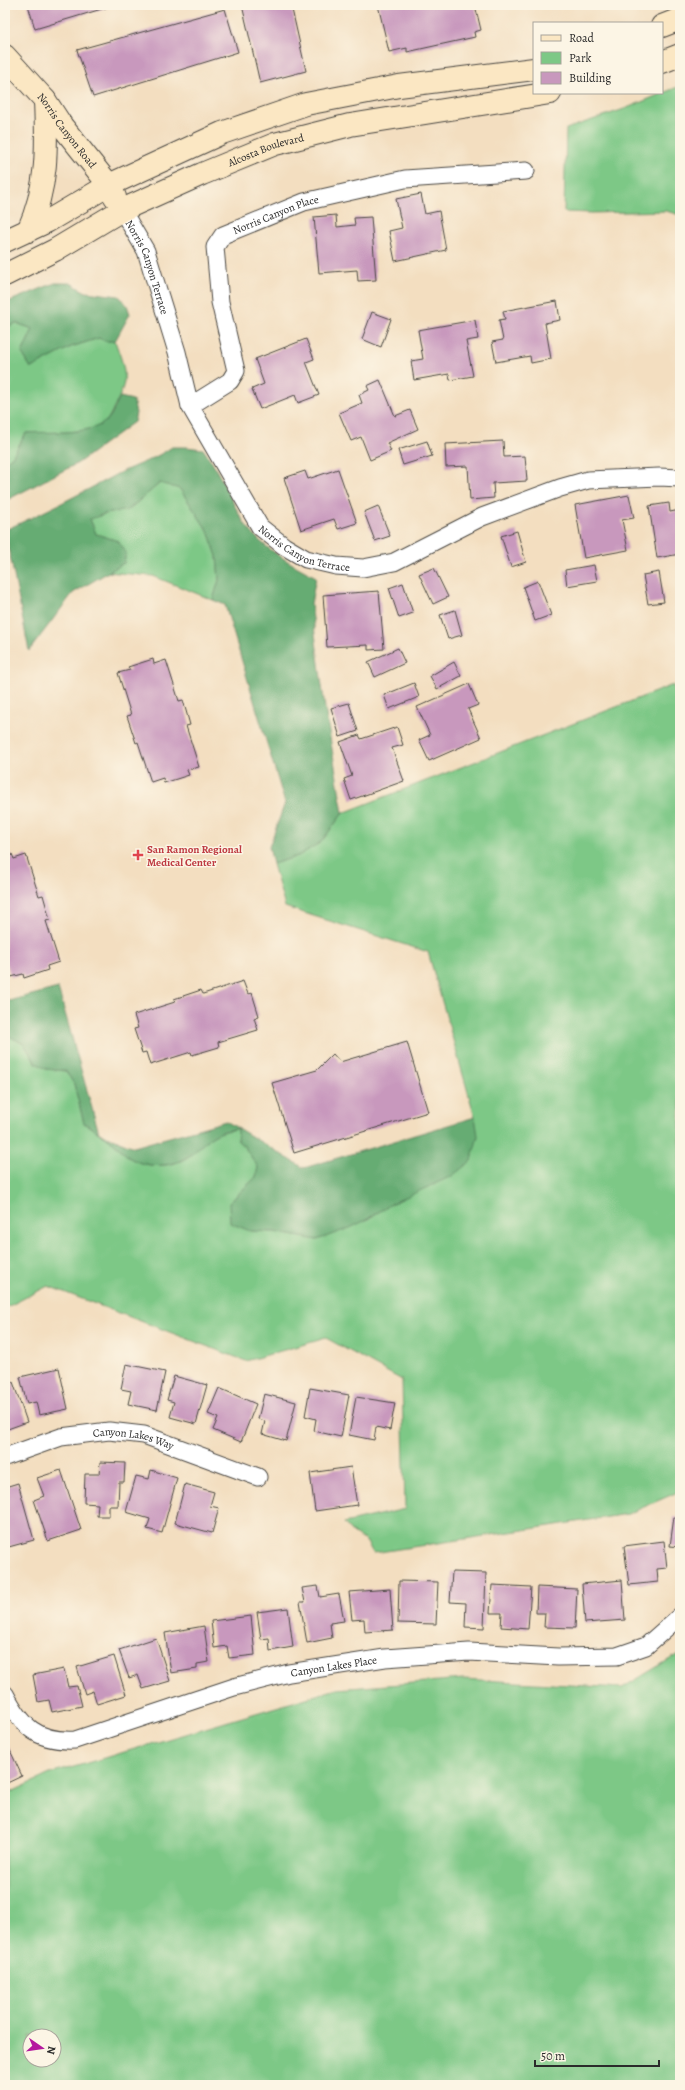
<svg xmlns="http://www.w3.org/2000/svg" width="685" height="2090" viewBox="0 0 685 2090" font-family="Alegreya,serif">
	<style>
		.green { fill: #7dc886; stroke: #547a58; fill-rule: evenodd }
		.forest { fill: #66ac73; stroke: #486c4f }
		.building { fill: #c898bd }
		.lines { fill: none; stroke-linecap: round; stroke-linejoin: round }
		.minor-casing { stroke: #494641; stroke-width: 19 }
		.secondary-casing { stroke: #494641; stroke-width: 24 }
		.minor { stroke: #fff; stroke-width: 17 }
		.secondary { stroke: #fbe7c3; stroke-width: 22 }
		.health-dot { fill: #e0444e; stroke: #fcf5e5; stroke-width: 1.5 }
		.labels { text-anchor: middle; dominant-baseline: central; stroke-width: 3; stroke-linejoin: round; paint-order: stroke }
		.street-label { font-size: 11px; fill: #2b2b2b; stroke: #fcf5e5 }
		.health-label { font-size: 11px; font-weight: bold; fill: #be3a42; stroke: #fcf5e5; text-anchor: start }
	</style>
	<rect width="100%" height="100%" fill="#fcf5e5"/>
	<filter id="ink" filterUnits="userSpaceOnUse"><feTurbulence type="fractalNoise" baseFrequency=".025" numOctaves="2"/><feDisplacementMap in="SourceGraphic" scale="8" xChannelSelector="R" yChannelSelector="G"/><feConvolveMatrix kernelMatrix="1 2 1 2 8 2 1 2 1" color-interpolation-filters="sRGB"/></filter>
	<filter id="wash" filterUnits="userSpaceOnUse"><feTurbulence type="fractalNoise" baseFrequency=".012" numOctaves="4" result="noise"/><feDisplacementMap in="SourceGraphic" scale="16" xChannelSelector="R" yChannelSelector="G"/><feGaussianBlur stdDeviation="0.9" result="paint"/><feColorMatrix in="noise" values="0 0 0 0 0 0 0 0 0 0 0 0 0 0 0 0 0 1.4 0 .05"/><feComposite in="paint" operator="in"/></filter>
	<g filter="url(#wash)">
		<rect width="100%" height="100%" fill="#f3dec0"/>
		<path class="green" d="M680,86v129l-14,-4 -74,2 -28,-1 2,-83 61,-21z
			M16,323l17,6 -11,24 9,15 40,-21 28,-9 6,3h10c9,26 15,37 1,62 -3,5 -5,12 -9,17 -11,15 -62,12 -81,13l-14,24 -7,5v-134z
			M160,483l20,6 28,42 9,25 2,24 -6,20 -60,-24 -46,-4 17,-9 -6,-22 -22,-7 -6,-15 15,-5 23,-4z
			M673,685l7,33v773l-52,23 -255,39 -7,-12 -12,-7 -10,-11 61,-14 -3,-129 -76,-42 -80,23 -198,-75 -43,22v-274l19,10 11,18 11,7 20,2 8,13 10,39c12,8 24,15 35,25 4,3 7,8 11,10 17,11 47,10 61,-4 17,-15 24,-23 48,-25l-2,11 7,6 14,21 -2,10 -27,26 21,28 24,1 43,8 49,-20 27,-17 26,-13 56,-73 -47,-165 -143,-45 -12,-43 25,-8 23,-14 22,-29z
			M680,1653v432h-675v-290l45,-21 287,-85 126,-10 159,9zM30,2036h24v24h-24z"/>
		<path class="forest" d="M55,283h15l16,9 33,4 8,9 3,9 -15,27h-10l-6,-3 -28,9 -40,21 -9,-15 11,-24 -17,-6 -11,5v-25z
			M120,397l13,3 3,13 -2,9 -56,41 -73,38v-39l7,-5 14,-24c22,-2 63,3 80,-12 6,-4 10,-18 14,-24z
			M172,447h14l17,2c17,23 27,51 42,75 16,24 47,40 71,53l-5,27 14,104 18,105 -22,29 -23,14 -25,8 -4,-17 16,-44 -60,-198 -12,-5 6,-20 -2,-24 -9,-25 -28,-42 -20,-6 -32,27 -23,4 -15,5 6,15 22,7 8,11 -2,11 -51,30 -44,58 -24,-121c38,-17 75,-36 112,-56 19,-9 38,-15 55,-27z
			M58,988l41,145 35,14 92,-26 78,47 171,-51 3,19 -7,25 -19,15 -59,27 -27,17 -16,8 -33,12 -43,-8 -24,-1 -20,-8 -1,-20 27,-26 2,-10 -14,-21 -7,-6 1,-11c-21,1 -29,9 -44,23 -16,15 -45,18 -64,6 -4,-2 -7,-7 -11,-10 -11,-10 -23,-17 -35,-25l-10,-39 -8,-13 -20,-2 -11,-7 -11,-18 -19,-10v-32z"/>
		<g id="blocks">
			<path class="building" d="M28,5h87l-80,24z
				M242,5h49l15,66 -46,12z
				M378,5h97l6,25 -7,2 1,5 -68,15v-4l-18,4z
				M225,9l13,43 -145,45 -16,-47z
				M421,194l4,20 14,-3 7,39 -51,11 -6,-30 13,-3 -6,-29z
				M336,215l1,12 18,-2 -1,-7 17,-1 5,63 -18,1 -1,-11 -38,3 -5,-56z
				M557,301l3,19 -15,3 6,36 -20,4 -1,-7 -34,6 -4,-20 11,-2 -4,-20 6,-1 -2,-8z
				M372,312l19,7 -10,28 -19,-8z
				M475,320l3,19 -12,2 7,35 -23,4 -1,-6 -35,6 -3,-19 12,-2 -5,-29z
				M306,339l8,20 -8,3 13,33 -21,8 -3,-8 -35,14 -8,-20 12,-5 -9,-25z
				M380,380l15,36 15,-6 8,19 -31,14 4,8 -21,9 -9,-23 -10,4 -12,-28 23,-10 -3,-8 10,-5 -2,-4z
				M427,441l5,15 -29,9 -5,-15z
				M503,441l1,16 21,-1 2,25 -34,2 1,15 -24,2 -2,-34 -22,1 -1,-23z
				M338,469l19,54 -19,6 -4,-10 -33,11 -17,-52 21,-7 3,8z
				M629,495l5,23 -12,2 6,30 -44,8 -9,-53z
				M669,503l1,9 10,-2v44l-23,4 -8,-52z
				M378,506l12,30 -15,5 -11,-29z
				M517,531l9,31 -15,5 -10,-31z
				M594,565l3,16 -30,5 -2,-16z
				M434,568l14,29 -15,7 -14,-30z
				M659,572l5,30 -16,2 -5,-29z
				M538,581l13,34 -16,6 -12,-34z
				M403,583l10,30 -14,5 -10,-30z
				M379,591l5,58 -16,1v-5l-41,2 -4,-52z
				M455,610l7,25 -14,4 -8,-24z
				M398,648l7,15 -30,14 -7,-15z
				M153,659l1,5 12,-4 13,41 4,-1 7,25 -4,1 13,41 -12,3 2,5 -25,8 -1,-5 -12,4 -13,-40 -2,1 -9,-27 4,-1 -13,-42 12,-3 -2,-3z
				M454,662l7,14 -24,13 -7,-13z
				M414,683l5,14 -30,12 -5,-14z
				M469,684l9,21 -10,4 13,29 -52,23 -10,-21 11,-5 -13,-28z
				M349,703l9,28 -18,6 -9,-29z
				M397,727l6,18 -11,3 12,33 -53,19 -7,-21 8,-3 -12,-34 19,-7 2,4z
				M12,854l2,5 12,-4 13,41 4,-1 7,25 -4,1 13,41 -12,4 1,4 -24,8 -1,-4 -12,3 -6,-18v-102z
				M243,981l5,13 4,-1 7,23 -5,2 4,12 -40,12 1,5 -27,8 -1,-3 -41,13 -4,-13 -4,1 -8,-24 4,-1 -4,-13 41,-13 -1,-3 27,-9 2,4z
				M407,1042l21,70 -134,41 -22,-70 45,-13 16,-16 7,8z
				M126,1364l39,8 -8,38 -29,-6 3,-13 -10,-2z
				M59,1368l9,41 -29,6 -3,-13 -9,2 -7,-27z
				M174,1376l33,9 -11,39 -26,-7 4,-15 -7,-2z
				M13,1382l14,40 -22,8v-45z
				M219,1388l37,16 -15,38 -28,-12 5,-12 -10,-4z
				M310,1388l39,7 -8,42 -27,-6 2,-12 -11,-3z
				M264,1394l32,8 -10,39 -24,-7 3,-13 -7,-2z
				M356,1397l39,6 -5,27 -14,-3 -2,13 -25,-5z
				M100,1462l25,1 -1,19h-5l-1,24h-9v10h-12l1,-12 -14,-1 1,-29h14z
				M351,1467l6,38 -42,6 -5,-38z
				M61,1470l20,60 -33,11 -14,-41 10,-4 -7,-18z
				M151,1470l26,8 -15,55 -15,-4 3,-10 -24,-7 10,-36 13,3z
				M18,1483l16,57 -29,8v-61z
				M185,1484l29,8 -4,14 9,2 -7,25 -37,-10z
				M674,1517l6,1v29l-10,-1z
				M664,1541l3,27 -10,1 1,13 -29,3 -5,-39z
				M452,1572l34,1 -2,55 -19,-1 1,-24 -16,-1z
				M622,1580l3,40 -40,3 -3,-39z
				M399,1581l39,1 -2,42 -38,-1z
				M492,1585l39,2 -3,42 -27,-2 1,-14h-12z
				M318,1586l2,11 19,-3 5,27 -14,2 2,15 -25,5 -7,-41h5l-3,-14z
				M537,1587l40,2 -2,39 -31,-1 1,-14h-9z
				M390,1589l3,41 -28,2 -1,-13 -12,1 -3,-28z
				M288,1608l5,39 -23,4 -1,-13 -8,1 -4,-27z
				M251,1616l4,39 -26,3 -2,-12 -13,2 -3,-27z
				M204,1626l5,36 -12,2v5l-26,4 -6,-40z
				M156,1638l14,43 -27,8 -5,-14 -9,3 -10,-28z
				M114,1656l12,39 -29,9 -4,-13 -8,3 -8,-27z
				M64,1669l4,18 9,-1 5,20 -30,6 -3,-12 -11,2 -5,-27z
				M8,1746l14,30 -17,8v-37z"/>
		</g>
	</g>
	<g filter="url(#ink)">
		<use href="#blocks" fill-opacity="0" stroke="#494641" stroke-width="1"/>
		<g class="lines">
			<defs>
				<g id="minor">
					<path id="s1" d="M122,210l24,41 31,101 13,54 70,121 24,19 22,13 30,7 27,2 31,-6 88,-45 78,-29 28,-8 71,-3 21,1"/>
					<path id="s2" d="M190,406l40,-25 6,-10 -16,-69 -5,-55 8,-12 81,-33 101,-23 121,-8"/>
					<path id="s3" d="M5,1457l56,-20 48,-6 35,4 114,42"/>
					<path id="s4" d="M5,1694c17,32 31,48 70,46l159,-53 55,-14 96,-15 84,-6 89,5 59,-1 29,-10 34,-30"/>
				</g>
				<g id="secondary">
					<path d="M662,26l18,-7"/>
					<path id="s5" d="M5,56l40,44 17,26 47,59 6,12"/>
					<path d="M662,62l18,-7"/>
					<path d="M28,231c20,-45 19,-83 17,-131"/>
					<path d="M5,241l43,-20 61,-36 113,-52 84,-29 93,-18 135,-17"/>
					<path id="s6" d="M5,275l50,-25 67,-40 80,-36 73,-30 75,-19 200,-32"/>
				</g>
			</defs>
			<use href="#minor" class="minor-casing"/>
			<use href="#secondary" class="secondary-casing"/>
			<use href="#minor" class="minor"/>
			<use href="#secondary" class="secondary"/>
		</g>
	</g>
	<path class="health-dot" d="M136 849h4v4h4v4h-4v4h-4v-4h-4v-4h4z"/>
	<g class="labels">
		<g class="street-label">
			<text stroke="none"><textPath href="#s5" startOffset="97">Norris Canyon Road</textPath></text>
			<text stroke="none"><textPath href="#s6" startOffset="290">Alcosta Boulevard</textPath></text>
			<text stroke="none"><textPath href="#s2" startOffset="256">Norris Canyon Place</textPath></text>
			<text stroke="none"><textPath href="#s1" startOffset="63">Norris Canyon Terrace</textPath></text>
			<text stroke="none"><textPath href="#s1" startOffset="399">Norris Canyon Terrace</textPath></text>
			<text stroke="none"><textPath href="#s3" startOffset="133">Canyon Lakes Way</textPath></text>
			<text stroke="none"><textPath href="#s4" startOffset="360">Canyon Lakes Place</textPath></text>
		</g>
		<g class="health-label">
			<text x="147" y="849">San Ramon Regional<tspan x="147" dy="13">Medical Center</tspan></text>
		</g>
	</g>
	<rect width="685" height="2090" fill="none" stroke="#fcf5e5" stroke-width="20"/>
	<rect x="533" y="22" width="130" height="72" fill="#fcf5e5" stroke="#a8a49b"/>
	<rect x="541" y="35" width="20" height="6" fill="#fbe7c3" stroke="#a8a49b"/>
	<text x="569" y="42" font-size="12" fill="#2b2b2b">Road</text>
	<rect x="541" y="52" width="20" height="12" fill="#7dc886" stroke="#a8a49b"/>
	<text x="569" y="62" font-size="12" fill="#2b2b2b">Park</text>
	<rect x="541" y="72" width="20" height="12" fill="#c898bd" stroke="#a8a49b"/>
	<text x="569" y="82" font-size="12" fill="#2b2b2b">Building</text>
	<g transform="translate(42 2048) rotate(103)"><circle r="19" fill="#fcf5e5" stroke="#a8a49b"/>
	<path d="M0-3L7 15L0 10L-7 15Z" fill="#b5179e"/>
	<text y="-6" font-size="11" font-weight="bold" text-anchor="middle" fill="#2b2b2b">N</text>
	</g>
	<path d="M535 2060v6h124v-6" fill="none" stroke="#2b2b2b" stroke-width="2"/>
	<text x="541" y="2060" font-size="12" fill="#2b2b2b" stroke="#fcf5e5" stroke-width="3" paint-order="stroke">50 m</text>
</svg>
